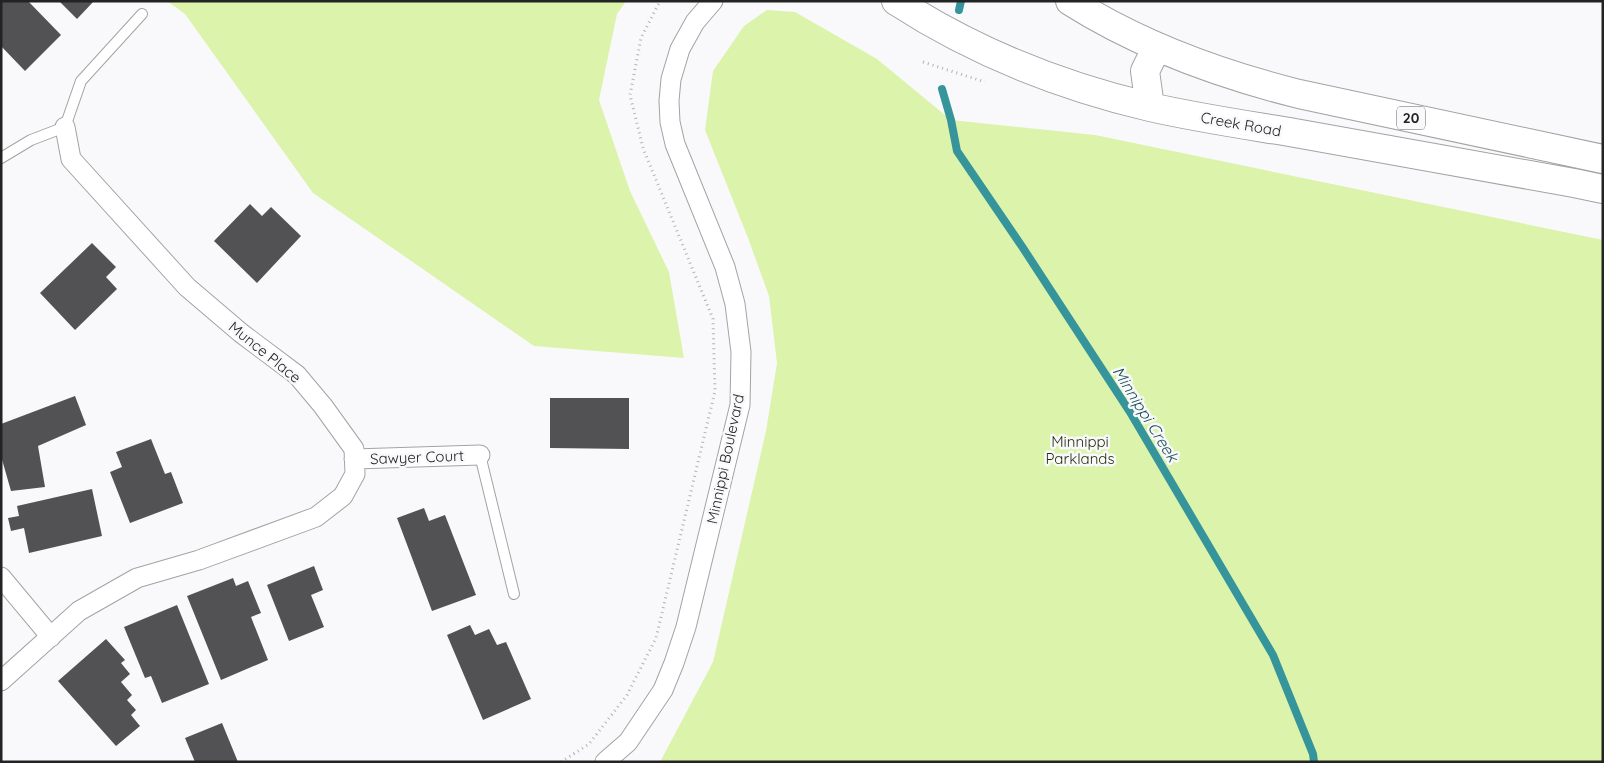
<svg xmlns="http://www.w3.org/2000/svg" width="1604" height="763" viewBox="0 0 1604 763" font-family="Quicksand,sans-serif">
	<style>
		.green { fill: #dcf3ab }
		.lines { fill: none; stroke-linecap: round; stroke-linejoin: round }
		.stream { stroke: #36949b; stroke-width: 8 }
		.building { fill: #525254 }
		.service-casing { stroke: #a3a3a5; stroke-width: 12 }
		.minor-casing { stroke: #a3a3a5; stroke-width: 21 }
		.primary-casing { stroke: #a3a3a5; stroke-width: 30 }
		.path { stroke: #b2b2b4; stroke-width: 3; stroke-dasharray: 1 4; stroke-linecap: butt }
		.service { stroke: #fff; stroke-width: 10 }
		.minor { stroke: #fff; stroke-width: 19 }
		.primary { stroke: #fff; stroke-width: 28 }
		.labels { text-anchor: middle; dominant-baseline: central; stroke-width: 5; stroke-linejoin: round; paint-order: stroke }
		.shield { fill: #f9f9fc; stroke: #636365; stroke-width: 1 }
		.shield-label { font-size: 14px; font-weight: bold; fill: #232324 }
		.street-label { font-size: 15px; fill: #232324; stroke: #f9f9fc }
		.park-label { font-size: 15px; fill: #242e0a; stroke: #f9f9fc }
		.water-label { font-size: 16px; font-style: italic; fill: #185054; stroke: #f9f9fc }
	</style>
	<rect width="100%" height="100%" fill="#f9f9fc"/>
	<path class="green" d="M167,1h459l-9,13 -18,86 31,91 39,81 15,86 -150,-12 -221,-153 -128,-179z
		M767,10l28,2 82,47 74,61 144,15 508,105v522h-943l53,-100 53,-231 11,-68 -8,-67 -21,-58 -43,-108 8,-59 31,-45z"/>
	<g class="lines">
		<path class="stream" d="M959,10l2,-9
			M942,89l9,31 6,31 66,97 107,164 143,243 40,99 1,8"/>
	</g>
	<path class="building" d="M1,1h27l33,34 -36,36 -24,-25z
		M59,1h35l-17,18z
		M250,204l12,12 9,-9 30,29 -44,47 -43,-42z
		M92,243l24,24 -10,10 11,12 -42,41 -35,-37z
		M75,396l11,29 -48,21 7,41 -34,4 -10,-35v-32z
		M550,398h79v51l-79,-1z
		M151,439l14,35 6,-2 12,31 -53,20 -20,-51 12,-5 -6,-15z
		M92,489l10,47 -73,17 -5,-25 -13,3 -3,-13 11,-2 -2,-10z
		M424,508l5,13 16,-6 31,80 -44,16 -35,-93z
		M314,566l9,24 -12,5 13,32 -35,14 -22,-56z
		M233,578l3,8 12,-5 13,32 -10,4 17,43 -47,20 -34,-84z
		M177,605l32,79 -47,19 -11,-27 -6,2 -21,-51z
		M470,625l5,10 14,-6 8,16 9,-3 25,57 -48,21 -36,-85z
		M106,639l19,21 -4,3 9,11 -9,8 11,13 -5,5 9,10 -5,5 9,11 -24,20 -58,-65z
		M222,723l16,39h-43l-10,-24z"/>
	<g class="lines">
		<defs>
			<path id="service" d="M1,158l30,-18 34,-13 16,-46 61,-67
				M480,455l34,139"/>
			<path id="minor" d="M354,459l126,-4
				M1,577l50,60
				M1,681l78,-70 58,-33 62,-18 117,-43 27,-21 12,-22 -1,-25 -31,-43 -26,-31 -56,-42 -54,-46 -116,-128 -6,-32
				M605,762l23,-20 35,-52 11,-27 12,-36 54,-222 1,-53 -6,-48 -10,-37 -50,-123 -5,-22 -1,-21 2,-22 9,-30 15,-27 18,-21"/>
			<path id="primary" d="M896,1c77,50 165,85 254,106 48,11 97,18 145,26 93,17 186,33 279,50l29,6
				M1070,1c71,45 149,73 229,93l304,65
				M1150,107l-5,-36 12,-24"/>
		</defs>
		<use href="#service" class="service-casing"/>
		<use href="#minor" class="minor-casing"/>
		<use href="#primary" class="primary-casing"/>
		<path class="path" d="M923,62l62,20
			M561,762l28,-18 38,-49 29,-57 59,-247 -2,-72 -70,-171 -13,-53 11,-57 19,-37"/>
		<use href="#service" class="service"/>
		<use href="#minor" class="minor"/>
		<use href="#primary" class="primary"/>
	</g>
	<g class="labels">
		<rect class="shield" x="1397" y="106.5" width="28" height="23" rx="4"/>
		<g class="shield-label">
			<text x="1411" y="118">20</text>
		</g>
		<g class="street-label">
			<text transform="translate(1241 124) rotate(10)">Creek Road</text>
			<text transform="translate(265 352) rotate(39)">Munce Place</text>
			<text transform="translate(417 457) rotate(-2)">Sawyer Court</text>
			<text transform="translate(725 459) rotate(-78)">Minnippi Boulevard</text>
		</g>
		<g class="park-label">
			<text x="1080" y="441">Minnippi<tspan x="1080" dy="17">Parklands</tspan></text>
		</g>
		<g class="water-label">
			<text transform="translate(1146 414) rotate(58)">Minnippi Creek</text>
		</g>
	</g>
	<rect width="1604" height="763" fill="none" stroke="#232324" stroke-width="5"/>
</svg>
